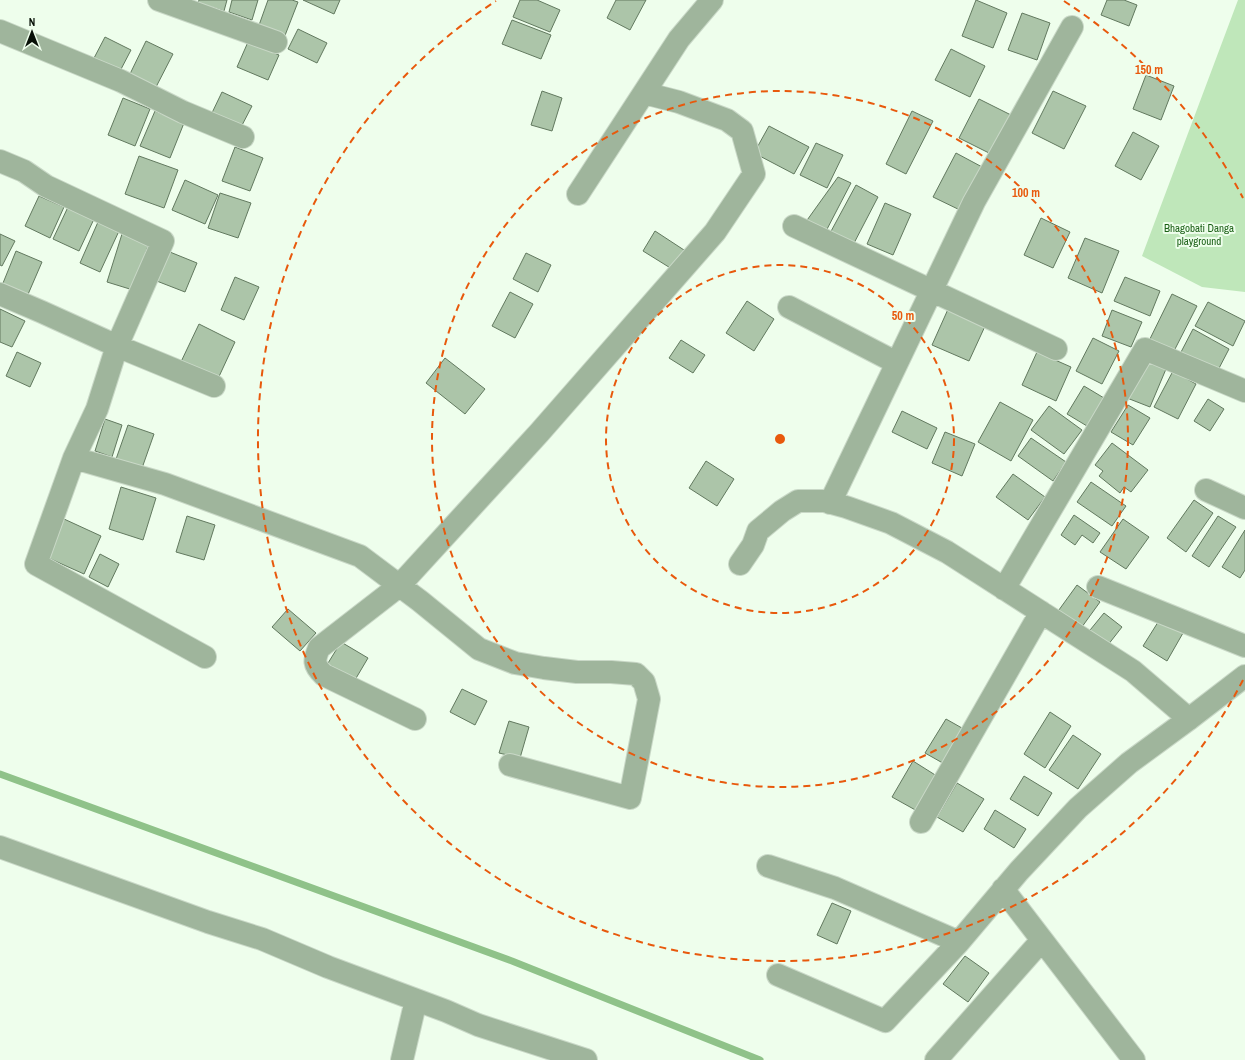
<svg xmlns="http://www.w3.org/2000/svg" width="1245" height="1060" viewBox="0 0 1245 1060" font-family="'Archivo Narrow',sans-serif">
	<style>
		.green { fill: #bfe7ba }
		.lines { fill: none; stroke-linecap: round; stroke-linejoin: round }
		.stream { stroke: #8fc289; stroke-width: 7 }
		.building { fill: #acc5a9; stroke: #62795f }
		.minor-casing { stroke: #c9d8c7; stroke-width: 24 }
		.minor { stroke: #9fb59c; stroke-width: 22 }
		.ring { fill: none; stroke: #e8590c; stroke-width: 2; stroke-dasharray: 7 5 }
		.labels { text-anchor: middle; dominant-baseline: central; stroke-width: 4; stroke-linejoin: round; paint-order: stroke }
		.park-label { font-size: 11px; fill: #1a5f15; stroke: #eefeec }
		.centre { fill: #e8590c; stroke: #eefeec; stroke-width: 2 }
		.ring-label { font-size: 12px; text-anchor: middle; font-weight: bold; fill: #e8590c; stroke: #eefeec; stroke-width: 4; stroke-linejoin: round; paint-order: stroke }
	</style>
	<rect width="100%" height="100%" fill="#eefeec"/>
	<path class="green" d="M1238,0h7v292l-43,-5 -60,-31z"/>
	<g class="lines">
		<path class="stream" d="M0,774l512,187 248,99"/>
	</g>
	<path class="building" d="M199,0h28l-3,11 -26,-8z
		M232,0h26l-6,20 -23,-8z
		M268,0h24l6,2 -14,36 -26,-10z
		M303,0h37l-6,14z
		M520,0h17l23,10 -10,22 -37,-15z
		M616,0h30l-16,30 -23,-12z
		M976,0l31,13 -14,35 -31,-12z
		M1107,0h17l13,5 -8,21 -28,-11z
		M1022,13l28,10 -13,37 -29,-10z
		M512,20l39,15 -10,24 -39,-15z
		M298,29l29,14 -10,20 -29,-14z
		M105,37l26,13 -12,23 -26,-13z
		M146,41l27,13 -18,35 -26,-13z
		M248,42l31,13 -11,25 -31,-13z
		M951,49l34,17 -15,31 -35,-17z
		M1146,75l28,11 -13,34 -28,-11z
		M542,91l20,7 -10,33 -21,-6z
		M1053,91l33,15 -22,43 -32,-16z
		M222,92l30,14 -13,25 -29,-14z
		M123,98l27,11 -15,37 -27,-11z
		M979,99l32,16 -20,39 -32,-16z
		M155,111l29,12 -14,35 -30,-12z
		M912,111l21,10 -27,53 -20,-10z
		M769,126l40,21 -15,27 -40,-21z
		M1133,132l26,14 -18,34 -26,-14z
		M816,143l27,12 -16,33 -27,-13z
		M235,147l28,11 -13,33 -28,-10z
		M956,153l28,15 -22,43 -29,-14z
		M139,156l39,14 -14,38 -39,-14z
		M838,177l13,6 -26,50 -20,-10z
		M185,180l33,15 -13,29 -33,-14z
		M856,185l22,12 -26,50 -23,-12z
		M220,193l31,10 -13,35 -30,-10z
		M39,196l25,11 -14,31 -25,-12z
		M885,203l26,11 -18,41 -26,-11z
		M68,207l26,12 -15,32 -26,-12z
		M1041,218l29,14 -17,36 -29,-13z
		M98,222l21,9 -19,41 -20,-9z
		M655,231l29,19 -12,19 -29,-18z
		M0,234l15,7 -13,25 -2,-1z
		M122,234l27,9 -16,47 -26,-8z
		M1085,238l34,13 -17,42 -34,-15z
		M160,248l37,15 -12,29 -36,-14z
		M16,251l26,11 -16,37 -25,-11z
		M526,253l25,12 -13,27 -25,-13z
		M235,277l24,10 -15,33 -23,-10z
		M1125,277l35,14 -10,25 -36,-15z
		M510,292l23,12 -18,34 -23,-12z
		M1172,294l25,12 -23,45 -29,-2z
		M747,301l27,18 -20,32 -28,-18z
		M1208,302l37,19 -12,25 -38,-20z
		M949,307l37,17 -17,37 -37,-16z
		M0,309l25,12 -13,26 -12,-5z
		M1112,310l30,12 -11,25 -29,-11z
		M199,324l36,18 -19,41 -37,-17z
		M1193,329l36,20 -13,25 -36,-20z
		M1093,338l26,13 -17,33 -26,-13z
		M681,340l24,15 -12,18 -24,-15z
		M17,352l24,11 -11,24 -24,-11z
		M1037,352l34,15 -15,34 -34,-16z
		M445,358l40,31 -20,25 -39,-31z
		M1143,360l23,9 -16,38 -23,-9z
		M1173,371l23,13 -18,35 -24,-12z
		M1084,386l25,15 -17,28 -25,-15z
		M1208,399l16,10 -14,22 -16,-10z
		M1000,402l33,18 -22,41 -33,-19z
		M1128,405l22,13 -17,27 -22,-13z
		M1049,406l33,24 -18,24 -33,-24z
		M902,411l35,17 -10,21 -35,-17z
		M105,419l17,6 -10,32 -17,-6z
		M128,425l26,9 -13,37 -26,-9z
		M945,432l30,12 -13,32 -30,-13z
		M1031,438l35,24 -13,19 -35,-25z
		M1112,443l36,27 -17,22 -7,-5 -4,6 -21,-17 4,-5 -8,-6z
		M706,461l28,18 -17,27 -28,-18z
		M1013,474l32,23 -17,23 -32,-23z
		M1091,482l35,24 -14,20 -35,-24z
		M121,487l35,11 -13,42 -34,-11z
		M1194,500l19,13 -27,39 -19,-14z
		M1074,515l26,18 -7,10 -11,-8 -7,10 -14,-10z
		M187,516l28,9 -11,35 -28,-8z
		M1218,516l18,11 -27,40 -17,-11z
		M64,519l37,17 -17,38 -38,-17z
		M1123,519l26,18 -23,32 -26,-17z
		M1245,530v40l-5,8 -18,-11z
		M100,554l19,10 -11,23 -19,-10z
		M1077,585l23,17 -21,29 -23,-17z
		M288,609l28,24 -16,18 -28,-24z
		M1104,613l18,14 -18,23 -18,-15z
		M1160,619l23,14 -16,28 -24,-15z
		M341,642l27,16 -16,27 -27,-17z
		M462,689l25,12 -12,24 -25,-13z
		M1050,712l21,14 -26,42 -21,-14z
		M946,719l23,13 -21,34 -23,-13z
		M509,721l20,6 -9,31 -21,-5z
		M1073,735l28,19 -23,35 -29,-19z
		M913,761l27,17 -21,34 -27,-15z
		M1024,776l28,17 -14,23 -28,-17z
		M957,783l27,16 -21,33 -26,-15z
		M995,810l31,19 -12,19 -30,-19z
		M832,903l19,8 -14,33 -20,-9z
		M965,956l24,17 -21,29 -25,-18z"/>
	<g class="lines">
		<defs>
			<path id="minor" d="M159,0l117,42
				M0,31l121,50 62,31 60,25
				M0,161l24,10 22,15 117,55 -46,105 -20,63 -23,49 91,26 195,72 60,45 59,48 36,14 29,5 33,4h34l25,2 8,8 5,17 -19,99 -120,-33
				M578,194l101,-155 33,-39
				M794,226l262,123
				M0,294l42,18 75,34 97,40
				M789,307l108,56
				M74,458l-38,106 169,93
				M1206,490l39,18
				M830,503l144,-301 98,-175
				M740,564l13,-19 5,-14 24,-20 16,-10h26l22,6 45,16 56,29 186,119 56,48
				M1098,587l147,59
				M1004,589l141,-240 100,42
				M415,719l-91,-44c-11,-10 -10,-15 -5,-27l80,-62 140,-153 176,-201 39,-58 -12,-43 -15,-11 -48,-18 -35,-9
				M921,822l120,-210
				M0,847l208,75 54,17 66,28 118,44 32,14 108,35
				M768,866l67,22 124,54 60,-71 59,-63 51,-45 60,-44 56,-43
				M1003,889l131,171
				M778,975l107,46 74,-79
				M402,1060l14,-60
				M936,1060l106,-120"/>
		</defs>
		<use href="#minor" class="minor-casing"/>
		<use href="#minor" class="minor"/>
	</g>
	<g class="ring">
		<circle cx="780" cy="439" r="174"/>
		<circle cx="780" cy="439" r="348"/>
		<path d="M1243 680A522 522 0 1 1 496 1M1064 1A522 522 0 0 1 1243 198"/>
	</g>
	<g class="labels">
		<g class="park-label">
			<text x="1199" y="228">Bhagobati Danga<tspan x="1199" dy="13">playground</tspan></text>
		</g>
	</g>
	<circle cx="780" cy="439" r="6" class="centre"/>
	<g class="ring-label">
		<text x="1149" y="74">150 m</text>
		<text x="1026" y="197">100 m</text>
		<text x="903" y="320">50 m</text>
	</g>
	<g transform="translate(32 32)" stroke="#eefeec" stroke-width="3" paint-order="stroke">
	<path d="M0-3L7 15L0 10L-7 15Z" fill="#071007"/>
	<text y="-6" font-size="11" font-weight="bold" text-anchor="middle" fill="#071007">N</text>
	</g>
</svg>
